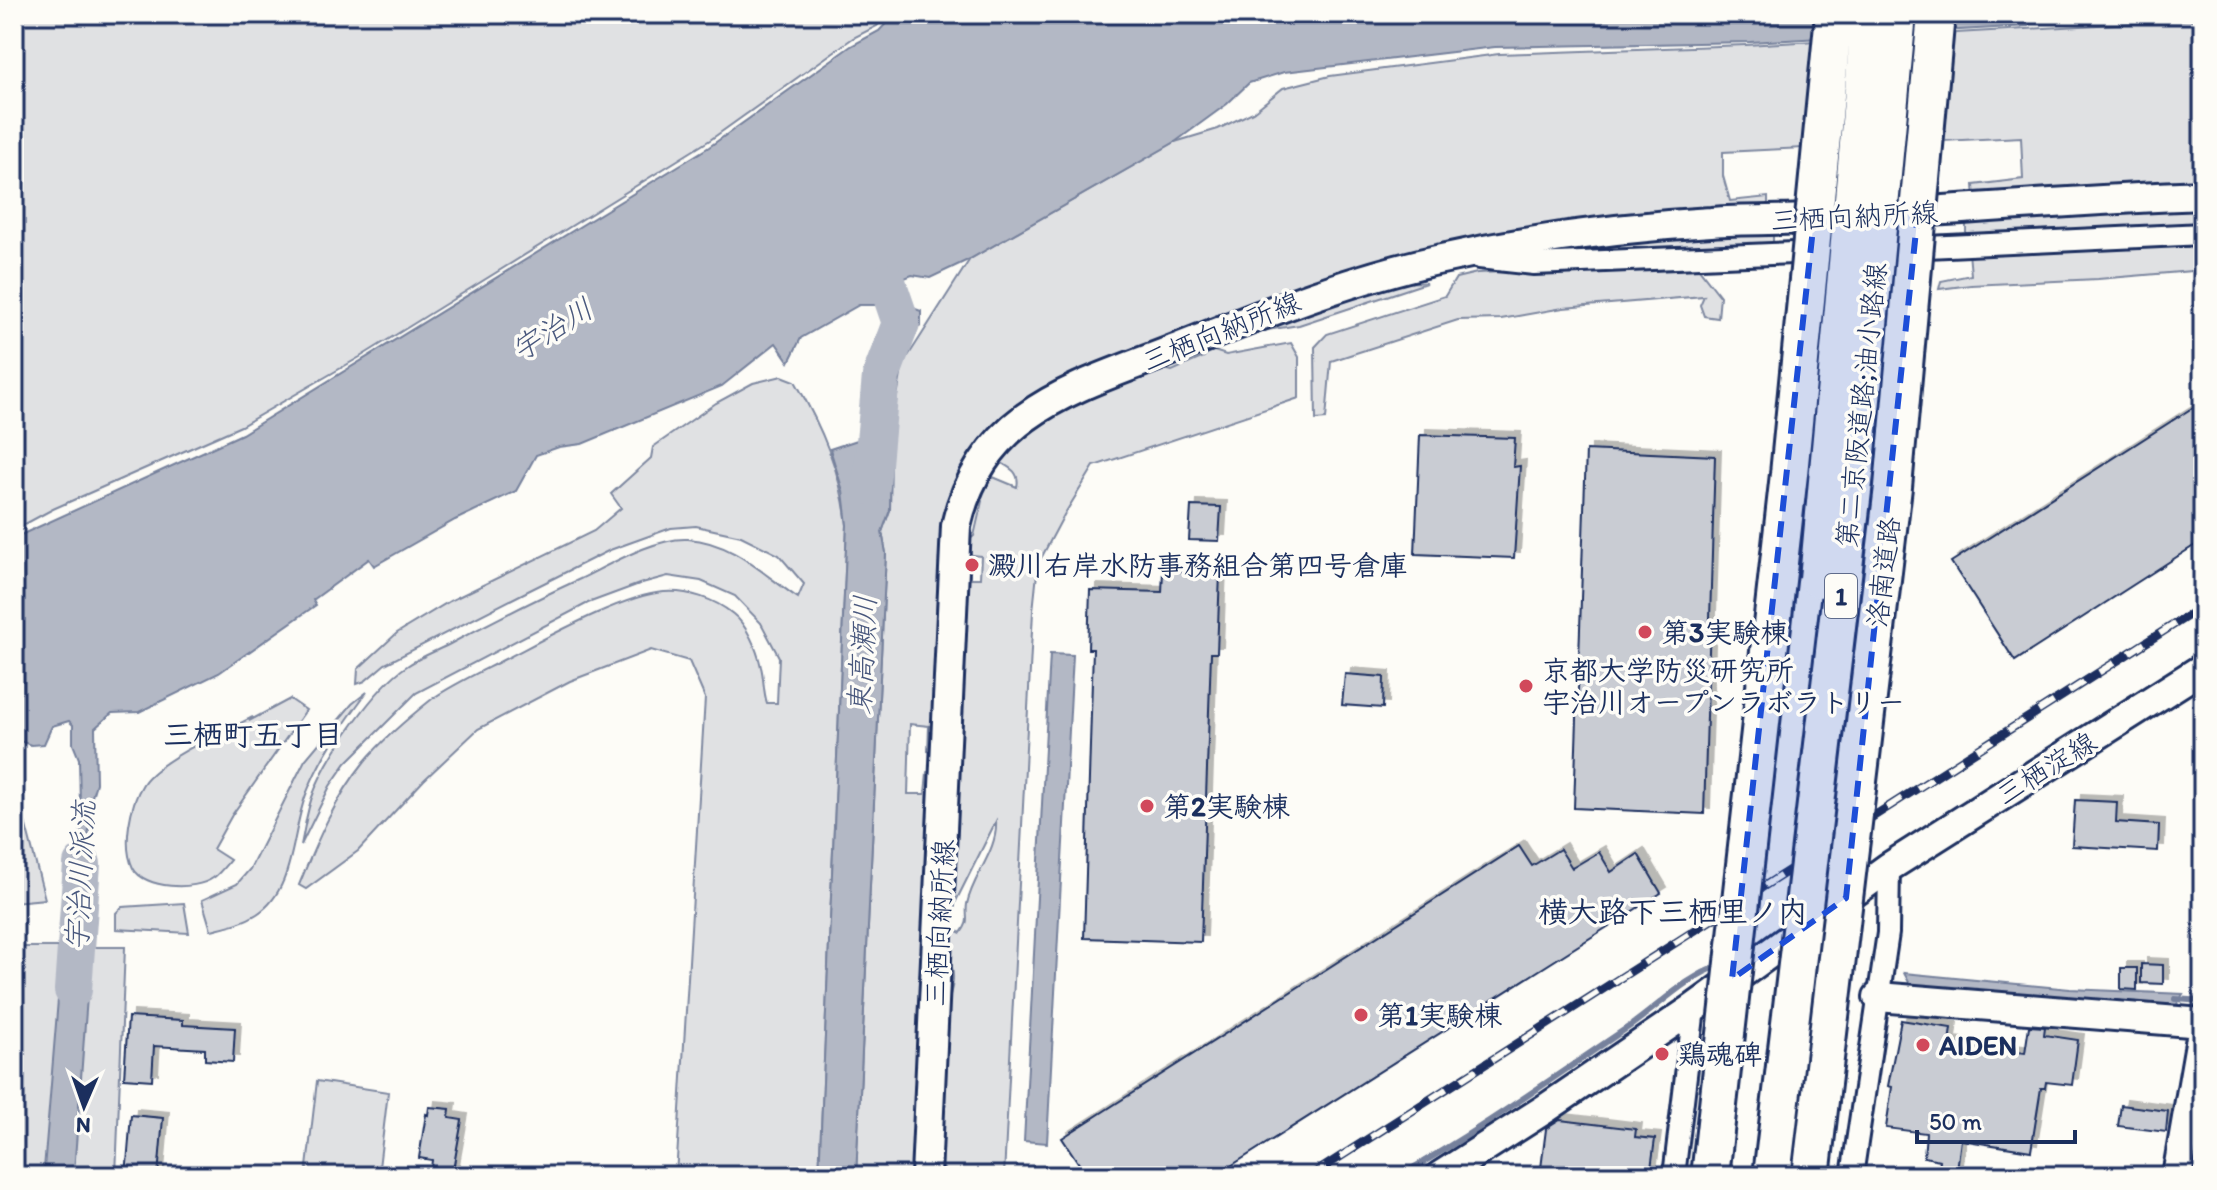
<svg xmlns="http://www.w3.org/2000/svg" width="2217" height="1190" viewBox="0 0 2217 1190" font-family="Itim,'Klee One',sans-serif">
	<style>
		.green { fill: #e0e1e3; stroke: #7e88a0; stroke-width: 2 }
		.water { fill: #b3b8c5; stroke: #76819c; stroke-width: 2 }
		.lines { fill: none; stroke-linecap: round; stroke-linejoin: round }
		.stream { stroke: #76819c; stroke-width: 6 }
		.river { stroke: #b3b8c5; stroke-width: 38 }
		.building { fill: #c9ccd3; stroke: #1b2f5e; stroke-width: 2; filter: url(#shadow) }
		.street-casing { stroke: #1b2f5e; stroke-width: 26 }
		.secondary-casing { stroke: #1b2f5e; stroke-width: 34 }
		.street { stroke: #fdfcf7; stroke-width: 20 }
		.secondary { stroke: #fdfcf7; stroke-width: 28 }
		.rail-casing { stroke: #1b2f5e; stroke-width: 9 }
		.rail { stroke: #fdfcf7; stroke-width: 6; stroke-dasharray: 18; stroke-linecap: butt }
		.highway-bridge-casing { stroke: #1b2f5e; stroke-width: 42; stroke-linecap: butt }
		.highway-bridge { stroke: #fdfcf7; stroke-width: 36 }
		.marked { fill: #1d4ed8; fill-opacity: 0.2; stroke: #1d4ed8; stroke-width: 6; stroke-dasharray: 16 10; stroke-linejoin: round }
		.poi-dot { fill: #d1495b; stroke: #fdfcf7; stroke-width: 3 }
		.labels { text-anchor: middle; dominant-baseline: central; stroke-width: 7; stroke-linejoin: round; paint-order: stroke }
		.shield { fill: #fdfcf7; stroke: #5f6c8c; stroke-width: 2 }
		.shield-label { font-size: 26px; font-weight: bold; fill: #1b2f5e }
		.street-label { font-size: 28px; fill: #1b2f5e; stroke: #fdfcf7 }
		.poi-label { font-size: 28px; font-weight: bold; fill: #1b2f5e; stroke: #fdfcf7; text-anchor: start }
		.water-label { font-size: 30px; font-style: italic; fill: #49587d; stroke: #fdfcf7 }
		.neighbourhood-label { font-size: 30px; font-weight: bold; fill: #1b2f5e; stroke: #fdfcf7 }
	</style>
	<defs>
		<filter id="shadow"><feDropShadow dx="6" dy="-6" stdDeviation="0" flood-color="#0004"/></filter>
	</defs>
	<rect width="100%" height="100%" fill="#fdfcf7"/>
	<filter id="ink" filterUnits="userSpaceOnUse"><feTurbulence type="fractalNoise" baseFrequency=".0125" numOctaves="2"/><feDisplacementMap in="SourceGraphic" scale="16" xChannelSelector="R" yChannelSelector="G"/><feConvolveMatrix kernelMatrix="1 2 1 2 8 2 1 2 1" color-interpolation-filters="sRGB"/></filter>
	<g filter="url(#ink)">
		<path class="green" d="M14,14h874l-11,12 -24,12 -143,102 -350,217 -119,69 -188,83 -39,21z
			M2203,19v170l-228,9 -1,-13 49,-6 -2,-42 -298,15v24l7,25 38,-4v16l-256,25 -414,134 -130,99 -28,281 -12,-1 1,-25 -19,-2 -2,70h17l2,-22 13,-2 -20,406h-64l30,-623 -4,-21 8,-22 1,-81 12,-65 67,-105 205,-117 43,-13 35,-17 30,-24 47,-12 169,-22 247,-9z
			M2203,208v18l-237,10v-18z
			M1773,233v14l-222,8 150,-20z
			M2170,244l33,7v19l-105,9 -127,6 -32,4 2,-8 30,-6 -2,-23 131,-7 43,2z
			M1687,266l12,3 21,27 -2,22 -14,-2 -4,-11 4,-9 -141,12 -62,11 -43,1 -127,41 -5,58 -10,1 -1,-73 12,-13 118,-38 11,-18 21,-5z
			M1414,282l12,1 -127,42 -82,13 125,-45z
			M1291,343l8,14v41l-205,68 -30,49 -26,49 -5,47 -29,565h-57l-11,-24 7,-145c12,-15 14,-40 2,-55l8,-23 8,4c10,-14 4,-15 6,-29 6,-29 31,-53 29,-83l-52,104 16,-347h20l1,-22 -19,-2 1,-9 11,-9 8,-35 -5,-11 9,-16 31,13c4,-17 -11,-21 -24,-29l45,-40 115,-52 19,5 32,-14 4,-8 18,6z
			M782,376l13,5c27,47 46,91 52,144l-28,651h-143l29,-478 -16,-37 -38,-11 -81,31 -92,48 -54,51 -66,71 -52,38 -7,-4c18,-44 36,-87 66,-124 19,-23 43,-43 67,-62 23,-16 50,-28 75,-41 39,-20 116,-63 157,-66 23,-2 51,7 69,22 14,11 24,35 28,53 3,11 2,24 6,36h10l2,-46 -18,-34 -26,-27 -34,-15 -33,-5 -26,7 -54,20 -172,90 -70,70 -16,23 -29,59c4,-18 6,-37 13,-53 13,-36 62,-106 93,-126 13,-9 29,-15 43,-22 43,-23 86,-45 130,-65 29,-14 76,-42 108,-40 45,3 76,36 110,59l6,-14 -25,-29 -38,-19 -45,-10 -25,2 -61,22 -90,45 -135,69 -20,17 -8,3 1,-15 39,-36 53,-32 144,-70 27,-23 -10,-14 40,-36 2,-11 63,-44 37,-20z
			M367,692c-23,31 -46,64 -60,100 -16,38 -11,97 -50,122 -14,9 -30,12 -46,16l-9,-30 35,-16 13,-15 55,-109 47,-56z
			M290,699l16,11 -74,105 -19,34 17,11c-5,6 -11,14 -17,18 -18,13 -69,11 -80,-10 -11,-22 -3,-64 10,-84 15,-24 83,-54 110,-67l-4,4z
			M14,804l10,14 21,81 -31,3z
			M184,903l5,30 -73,-4v-16l6,-6z
			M14,947h111l-9,229h-102z
			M317,1081l71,11 -10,84h-72z"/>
		<path class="water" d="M895,14h1147v2l-11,4 -3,6 -278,16 -255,5 -211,25 -35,11 -22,21 -52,38 -205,117 -40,19 -18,-3 -10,4 5,27 14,5v14l-17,8 -17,-6 -10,-22h-18l-58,33 -12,24 -13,-19 -54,43 -140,58 -23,3 -23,8 -20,36 -61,29 -81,46 -5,-7 -56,41 3,5 -97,68 -80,39 -27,1 -17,15 1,55 -5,17 -3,43 2,73 -25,-1 10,-22 6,-41 -2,-93 -6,-15v-19l-4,-4 -17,5 -8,18 -13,1 -17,-6v-201l228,-104 467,-287 142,-101 28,-15z
			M891,429l-1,81 -8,22 4,21 -30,623h-37l28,-651 -4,-34 -13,-42z
			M1050,654l23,1 -26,488 -23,-2z
			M69,937l18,1v4l4,1 -17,229 -3,3 -25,-2 -2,-4 19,-230z
			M1904,973l166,16 113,5 -7,12 -265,-20z"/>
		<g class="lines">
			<path class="stream" d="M2175,999l28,2
				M1399,1176c80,-45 155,-99 231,-150 30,-21 56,-49 91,-61"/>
			<path class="river" d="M871,486l10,-110 20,-53 -14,-41
				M73,990l9,-126"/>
		</g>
		<path class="building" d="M2203,401v139l-188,121 -64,-99z
			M1420,435l95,3 -2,29 7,-1 -6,92 -99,-4z
			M1586,450l129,6 -11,358 -130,-6z
			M1191,506l30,1 -2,34 -30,-1z
			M1163,571l57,2 -3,80h-6l-10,289 -117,-4 9,-289h-5l2,-59 72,2z
			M1345,674l39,3 -1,31 -41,-3z
			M2075,800l42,2 -1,20 43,3 -1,26 -86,-5z
			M1519,846l13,20 28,-17 12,19 27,-16 12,20 27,-18 23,39 -446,283h-128l-25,-38z
			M2141,964l22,1v19l-22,-1z
			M2121,968h16v22l-16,-1z
			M128,1017l55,3v5l52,3 -2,34 -28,-2v-11l-51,-3 -2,34 -28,-2z
			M1901,1020l50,8 -2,15 76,10 4,-27 16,1 -1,8 34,5 -6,45 -26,-3 -1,6h-4l-10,63 -70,-11 -4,30 -18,-3 1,-7 -16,-3 2,-24 -40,-5 6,-41 -4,-1z
			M2121,1105l47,6 -2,21 -48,-6z
			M429,1107l21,2 -1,9 13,2 -10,56h-22l2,-16 -13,-2 7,-44 2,1z
			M131,1115l32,3 -5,58h-32z
			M1560,1120l76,9 -1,8 20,2 -5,37h-110l6,-47z"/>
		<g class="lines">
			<defs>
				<path id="street" d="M1906,248l297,-14
					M1479,258l55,6 284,-12
					M1674,1176l20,-168
					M1852,1176l36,-243 1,-66"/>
				<path id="secondary" d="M1878,997l325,26
					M926,1176l30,-650c27,-117 121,-138 219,-177 86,-34 171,-69 262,-89 89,-20 183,-33 274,-38 38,-3 76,-1 114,-4 126,-8 252,-18 378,-23
					M1440,1176l105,-67 149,-101 195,-141 314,-199
					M2177,1176l26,-150"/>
			</defs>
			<use href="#street" class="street-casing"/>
			<use href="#secondary" class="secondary-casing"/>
			<use href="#street" class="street"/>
			<use href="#secondary" class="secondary"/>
			<defs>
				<path id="rail" d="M1310,1176l893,-570"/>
			</defs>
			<use href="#rail" class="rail-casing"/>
			<use href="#rail" class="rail"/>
			<defs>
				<path id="highway-bridge" d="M1818,579l52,-565
					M1710,1176l79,-702 45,-460
					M1772,1176l83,-702 43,-460
					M1811,1176l82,-689 43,-473"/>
			</defs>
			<use href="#highway-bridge" class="highway-bridge-casing"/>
			<use href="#highway-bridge" class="highway-bridge"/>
		</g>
	</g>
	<path class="marked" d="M1918,212l-72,686 -114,81 82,-760z"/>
	<g class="poi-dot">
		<circle cx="972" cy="565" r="8"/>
		<circle cx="1645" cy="632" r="8"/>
		<circle cx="1526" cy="686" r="8"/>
		<circle cx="1147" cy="806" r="8"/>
		<circle cx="1361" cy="1015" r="8"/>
		<circle cx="1923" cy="1045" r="8"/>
		<circle cx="1662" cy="1054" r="8"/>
	</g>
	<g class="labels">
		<rect class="shield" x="1825" y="574" width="32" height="44" rx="6"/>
		<g class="shield-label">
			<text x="1841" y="596">1</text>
		</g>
		<g class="street-label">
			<text transform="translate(1854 216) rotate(-3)">三栖向納所線</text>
			<text transform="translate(1221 331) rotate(-22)">三栖向納所線</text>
			<text transform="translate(1861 405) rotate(-84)">第二京阪道路;油小路線</text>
			<text transform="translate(1883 572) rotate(-83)">洛南道路</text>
			<text transform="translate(2046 768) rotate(-32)">三栖淀線</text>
			<text transform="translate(939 923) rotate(-87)">三栖向納所線</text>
		</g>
		<g class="poi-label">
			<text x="988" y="565">澱川右岸水防事務組合第四号倉庫</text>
			<text x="1661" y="632">第3実験棟</text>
			<text x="1542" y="670">京都大学防災研究所<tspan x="1542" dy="32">宇治川オープンラボラトリー</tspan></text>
			<text x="1163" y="806">第2実験棟</text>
			<text x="1377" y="1015">第1実験棟</text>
			<text x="1939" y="1045">AIDEN</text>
			<text x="1678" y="1054">鶏魂碑</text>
		</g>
		<g class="water-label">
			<text transform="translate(552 329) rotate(-32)">宇治川</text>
			<text transform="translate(862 655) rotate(-87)">東高瀬川</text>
			<text transform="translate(80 876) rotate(-87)">宇治川派流</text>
		</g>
		<g class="neighbourhood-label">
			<text x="253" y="734">三栖町五丁目</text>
			<text x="1673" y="911">横大路下三栖里ノ内</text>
		</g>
	</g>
	<rect width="2217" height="1190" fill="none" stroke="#fdfcf7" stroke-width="48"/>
	<rect x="24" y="24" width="2169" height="1142" fill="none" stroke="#1b2f5e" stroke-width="3" filter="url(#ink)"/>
	<g transform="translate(84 1106) rotate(182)" stroke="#fdfcf7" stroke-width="6" paint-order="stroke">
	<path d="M0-6L14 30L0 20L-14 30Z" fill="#1b2f5e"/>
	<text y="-12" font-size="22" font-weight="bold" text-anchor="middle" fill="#1b2f5e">N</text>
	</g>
	<path d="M1917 1130v12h158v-12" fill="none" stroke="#1b2f5e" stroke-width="4"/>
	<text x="1929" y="1130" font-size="24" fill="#1b2f5e" stroke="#fdfcf7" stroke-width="6" paint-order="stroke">50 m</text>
</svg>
